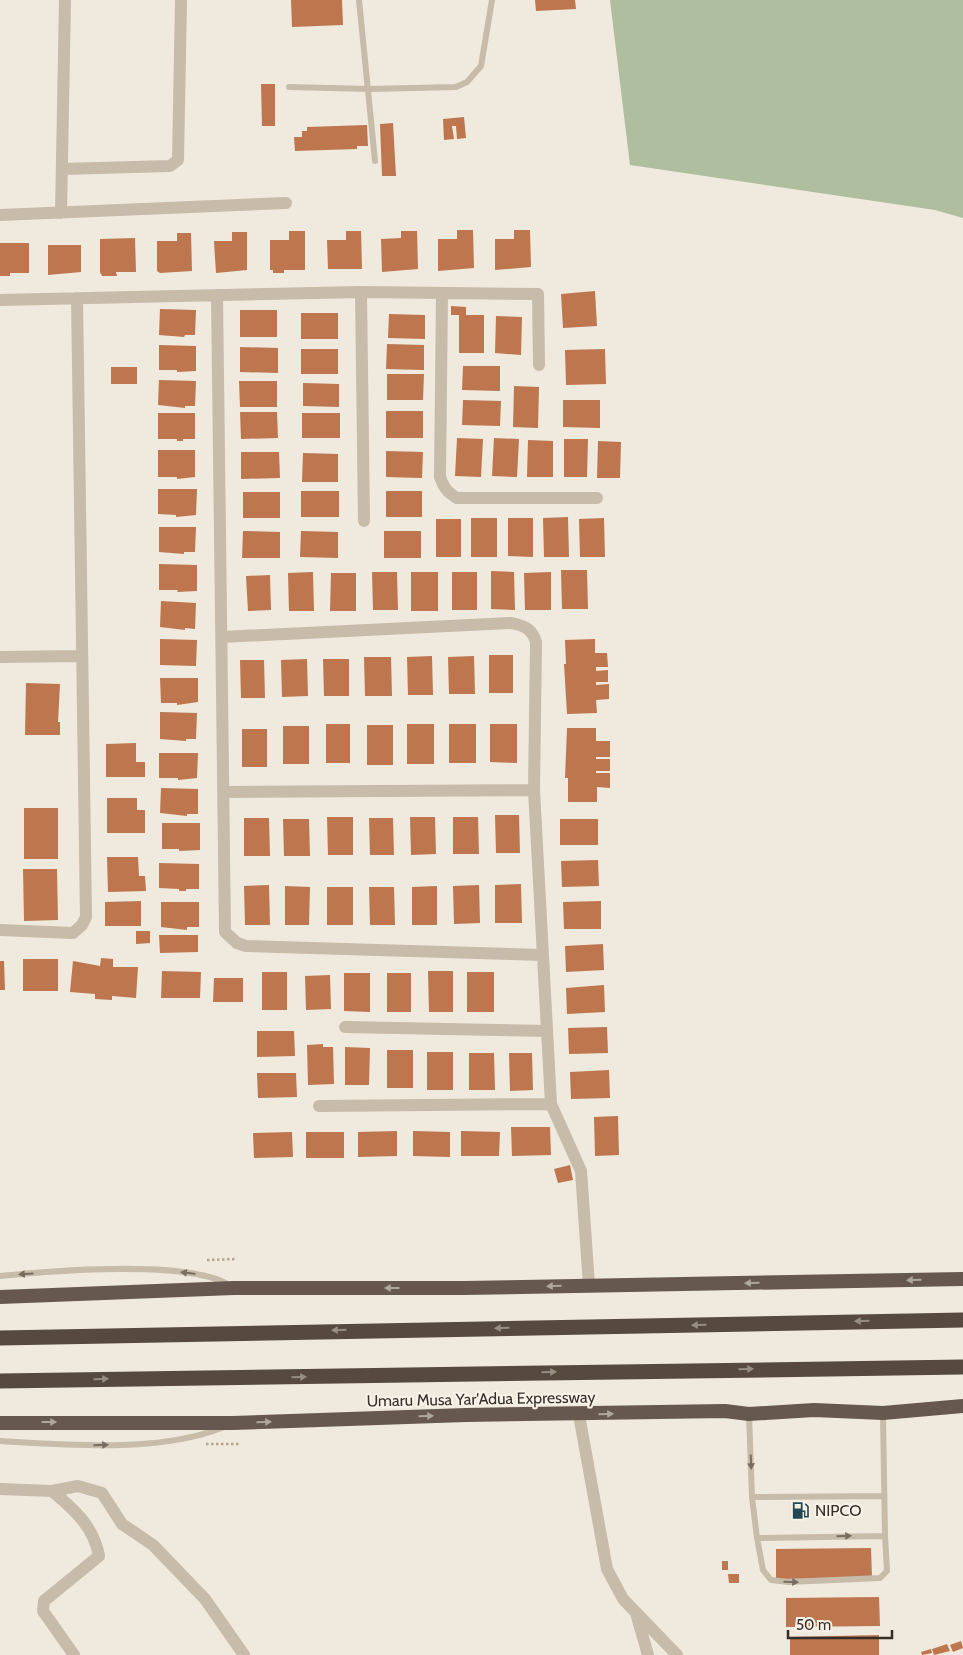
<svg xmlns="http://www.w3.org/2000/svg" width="963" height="1655" viewBox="0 0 963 1655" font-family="Cabin,sans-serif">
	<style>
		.green { fill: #afbe9e }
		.building { fill: #bd764e }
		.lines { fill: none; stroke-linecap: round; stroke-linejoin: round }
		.path { stroke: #b3a594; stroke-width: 2.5; stroke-dasharray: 2.5 2.5; stroke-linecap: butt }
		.service { stroke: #c7bba9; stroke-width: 6 }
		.minor { stroke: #c7bba9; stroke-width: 12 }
		.trunk { stroke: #66584e; stroke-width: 14 }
		.motorway { stroke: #554940; stroke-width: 15 }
		.oneway { fill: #776d63 }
		.oneway2 { fill: #afa69c }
		.oneway3 { fill: #968d84 }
		.labels { text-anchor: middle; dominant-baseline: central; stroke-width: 4; stroke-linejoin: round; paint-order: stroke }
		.street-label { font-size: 16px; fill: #352e29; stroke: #f8f3e9 }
		.poi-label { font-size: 16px; fill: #352e29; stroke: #f8f3e9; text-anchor: start }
	</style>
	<rect width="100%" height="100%" fill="#f0e9dd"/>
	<path class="green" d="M610,0h353v218l-28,-8 -305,-45z"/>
	<path class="building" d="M291,0h51l1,25 -51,2z
		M535,0h40l1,9 -40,2z
		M261,84h14v42h-13z
		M464,117l2,21 -9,1 -1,-13h-4l2,13 -10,1 -1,-21z
		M393,123l3,53h-14l-2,-52z
		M367,125l1,21h-11v3l-62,2 -1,-14h8v-6h5v-4z
		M457,230h16l1,38 -36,3v-32h19z
		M514,230h16l1,37 -36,3v-31h19z
		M289,231h16v39h-21v3h-11v-3h-3v-30h19z
		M346,231h15l1,38h-34l-1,-29h19z
		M401,231h16l1,38 -36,3 -1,-33 20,-1z
		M232,232h15v38l-31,3 -2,-32h18z
		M177,233h14l1,38 -32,2 -3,-2v-30h20z
		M135,238l1,34h-20l1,4h-15l-2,-4v-33z
		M0,243h29v30h-19v3h-10z
		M48,245h33v27l-33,3z
		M595,291l2,35 -34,2 -2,-34z
		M451,306l15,1v8h18v38h-25v-38h-8z
		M160,309l36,1 -1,25h-10l-1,2 -25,-2z
		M240,310h37v27h-37z
		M301,313h37v26h-37z
		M389,314l36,1v24l-37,-1z
		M496,316l26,1 -1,38 -26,-2z
		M387,344l37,1v25l-38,-1z
		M159,345l37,1v25l-19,1v-2h-18z
		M240,347l38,1v25l-38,-1z
		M301,349h37v25h-37z
		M605,349l1,35 -40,1 -1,-35z
		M463,366h37v25l-38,-1z
		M111,367h26v17h-26z
		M387,374h37l-1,26h-36z
		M159,380l37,1 -1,25h-10v2l-27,-3z
		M239,381h38v26h-37z
		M303,383l36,1v23l-36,-1z
		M514,386l25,1 -1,41 -25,-1z
		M463,400l38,1 -1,25 -38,-1z
		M563,400h37v28l-37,-1z
		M386,411h37v27h-37z
		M240,412h37l1,26 -37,1z
		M158,413h37v26h-12v2h-6v-2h-19z
		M302,413h38v25h-38z
		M457,438l26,1 -2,38 -26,-1z
		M494,438l25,1 -2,38 -25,-1z
		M564,439h24l-1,38h-23z
		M528,440l25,1v36h-26z
		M598,441l23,1 -1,36h-23z
		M158,450h37v27l-18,2v-2h-19z
		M386,451l37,1 -1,26 -36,-1z
		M241,452h38l1,26 -39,1z
		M303,453l35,1v28h-36z
		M158,489h39l-1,26 -20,2v-2l-18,-1z
		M301,491h38v26h-38z
		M386,491h36v26h-36z
		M243,492h37v26h-37z
		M568,517l1,40h-25l-1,-39z
		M471,518h26v39h-26z
		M508,518h25v39l-25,-1z
		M604,518l1,39h-25l-1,-38z
		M436,519h25v38h-25z
		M159,527h37l-1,25h-11v2l-25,-2z
		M243,531l37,1v26h-38z
		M301,531l37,1v26l-38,-1z
		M384,531h37v27h-37z
		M159,564l38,1v26l-20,1 1,-2h-19z
		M561,570h26l1,39h-26z
		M491,571l23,1 1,38 -24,-1z
		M313,572l1,39h-25l-1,-38z
		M372,572h25l1,38h-25z
		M411,572h27v39h-27z
		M452,572h25v38h-25z
		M551,572v38h-26l-1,-37z
		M331,573h25v38h-26z
		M270,575l1,35 -23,1 -2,-35z
		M161,601l35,2 -1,26 -10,-1v2l-25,-3z
		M160,639l37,1 -1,26 -36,-1z
		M595,639v14h12l1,14h-12v4l12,-1v12h-12v3l13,-1v15l-13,1 1,13 -30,1 -3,-50h2l-1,-24z
		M489,655h24v38h-24z
		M432,656l1,39h-25l-1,-38z
		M474,656l1,38h-26l-1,-37z
		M364,657h27l1,39h-27z
		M307,659l1,37 -26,1 -1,-37z
		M323,659h26v37h-25z
		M240,660h24l1,38h-24z
		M160,678h38v24l-21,3v-2h-16z
		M26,683l34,1 -2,38h2v13h-35z
		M160,712l37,1 -1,26h-10v2l-26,-2z
		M326,724h24v39h-24z
		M407,724h27v40h-27z
		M449,724h27v39h-27z
		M490,724h27v39l-27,-1z
		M367,725h26v40h-26z
		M283,726h26v38h-26z
		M567,728h29v13h14v16h-14v2h14v12h-14v2h14v15l-13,-1v15h-29v-24h-3z
		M242,729h25v38h-25z
		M136,743v19h9v15h-39v-33z
		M159,753h39l-1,25 -19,2v-2h-19z
		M161,788l37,1v25h-11v2l-27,-3z
		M107,798h30v12h8v23h-38z
		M24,808h34v51h-34z
		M495,815h24l1,38h-24z
		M327,817h26v38h-25z
		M410,817h25l1,37 -25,1z
		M453,817h25l1,37h-26z
		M244,818h25l1,38h-26z
		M369,818h24l1,37h-24z
		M283,819h26l1,37h-26z
		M560,819h38v26h-38z
		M162,823h38v27l-21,1v-2h-17z
		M107,857h31l1,19h6l1,15 -38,1z
		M598,860l1,26 -37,1 -1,-26z
		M159,863l40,1v25h-13v2h-7v-2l-20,-1z
		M23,869h34l1,51 -34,1z
		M521,884l1,39h-27v-38z
		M269,885l1,40h-25l-1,-39z
		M479,885l1,38 -26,1 -1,-38z
		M285,886l25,1 -1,38h-24z
		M437,886v39h-25v-38z
		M327,887h26v38h-26z
		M369,887h25l1,38h-25z
		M141,901v25h-36v-24z
		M601,901v28h-37l-1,-27z
		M161,902h38v25h-12v3l-26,-3z
		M136,931h14v12l-14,1z
		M159,935h39v17l-38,1z
		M603,944l1,26 -38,2 -1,-26z
		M101,958l12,1v8h25l-2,31 -24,-2v4l-17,-1v-5l-25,-2 3,-31 27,5z
		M23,959h35v32h-35z
		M0,961h4l1,29h-5z
		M162,971l39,1 -1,26h-39z
		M428,971h25v41h-24z
		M262,972h25v38h-25z
		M467,972h27v40h-27z
		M344,973h26v39l-26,-1z
		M387,973h24v39h-24z
		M330,975l1,34 -25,1 -1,-34z
		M214,978h29v24h-30z
		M604,985l1,27 -38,2 -1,-26z
		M607,1027l1,26 -39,1 -1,-26z
		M257,1031h37l1,25 -38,1z
		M323,1044v3h10l1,37 -26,1 -1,-40z
		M345,1047l25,1 -1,37h-24z
		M387,1050h26v38h-26z
		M427,1052h26v38h-26z
		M469,1053h25l1,37h-26z
		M509,1053h23l1,37 -23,1z
		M609,1070l1,28 -39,1 -1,-27z
		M257,1073h39l1,24 -39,1z
		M618,1116l1,39 -24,1 -1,-39z
		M511,1127h39l1,28 -39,1z
		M397,1131v25l-39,1v-25z
		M413,1131l37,1v25l-37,-1z
		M461,1131l39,1 -1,24h-38z
		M292,1132l1,25 -39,1 -1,-25z
		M306,1132h38v26h-38z
		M570,1165l3,15 -15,3 -4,-14z
		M871,1548l1,30 -96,1v-30z
		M722,1561h6v9h-6z
		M728,1574h11v9h-10z
		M879,1597l1,29 -94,1v-29z
		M879,1635v20h-89v-18z
		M961,1641l2,7 -10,4 -3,-7z
		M947,1644l3,7 -16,4 -2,-6z
		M931,1649l1,4 -10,2 -1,-3z"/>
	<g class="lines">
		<path class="path" d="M207,1260l30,-1
			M206,1444h34"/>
		<path class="service" d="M359,0l16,161
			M289,87l80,2 87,-2 11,-5 14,-16 11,-66
			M0,1276c51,-5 190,-17 231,10
			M749,1414l3,83 5,41 128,-2 -2,-123
			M0,1441c69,4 160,12 224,-14
			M752,1497l132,-1
			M757,1538l6,32 8,10 17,2 92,-4 7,-7 -2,-35"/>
		<path class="minor" d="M62,169l108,-3 8,-6 3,-160
			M61,213l4,-213
			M0,215l286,-12
			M361,292l3,229
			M442,293l-2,184c4,11 7,15 17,21h140
			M217,296l8,636 12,11 9,3 296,9
			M0,300l361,-8 177,2 1,71
			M222,637l290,-14c13,3 20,6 24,19l-2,148 17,314 30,67 8,114
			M0,657l81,-1
			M225,792l309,-2
			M0,930l73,3 9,-8 4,-8 -9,-619
			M345,1027l201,4
			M319,1106l232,-2
			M579,1415l28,154 16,30 54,56
			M0,1489l52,2 26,-5 24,7 20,31 31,21 52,54 39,56
			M52,1491c22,18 42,36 47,65l-55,45 -1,10 31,44
			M636,1613l12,42"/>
		<path class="trunk" d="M0,1297l234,-9h230l499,-9
			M0,1423h232l234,-8 259,-4 24,3 65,-4 69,3 80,-7"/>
		<path class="motorway" d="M0,1338l963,-18
			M0,1381l963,-14"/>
	</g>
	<defs><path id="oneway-solid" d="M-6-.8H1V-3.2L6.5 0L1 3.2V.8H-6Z" transform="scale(1.25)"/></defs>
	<g class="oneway">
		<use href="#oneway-solid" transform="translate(188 1273) rotate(-173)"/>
		<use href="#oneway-solid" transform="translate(26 1274) rotate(176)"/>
		<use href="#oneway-solid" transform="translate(101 1445) rotate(-2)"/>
		<use href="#oneway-solid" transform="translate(751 1462) rotate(88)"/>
		<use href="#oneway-solid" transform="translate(844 1536) rotate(-1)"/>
		<use href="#oneway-solid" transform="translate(791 1582) rotate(1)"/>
	</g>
	<g class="oneway2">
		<use href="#oneway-solid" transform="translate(914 1280) rotate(179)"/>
		<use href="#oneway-solid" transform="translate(752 1283) rotate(179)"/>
		<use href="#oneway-solid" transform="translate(554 1286) rotate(179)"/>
		<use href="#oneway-solid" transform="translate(392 1288) rotate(180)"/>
		<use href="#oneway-solid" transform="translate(606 1414) rotate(-2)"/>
		<use href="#oneway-solid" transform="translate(426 1416) rotate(-2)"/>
		<use href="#oneway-solid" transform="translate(49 1422)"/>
		<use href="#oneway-solid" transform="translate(264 1422) rotate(-2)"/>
	</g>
	<g class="oneway3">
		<use href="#oneway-solid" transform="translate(862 1321) rotate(179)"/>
		<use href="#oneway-solid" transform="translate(699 1325) rotate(178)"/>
		<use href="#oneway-solid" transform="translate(502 1328) rotate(179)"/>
		<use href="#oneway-solid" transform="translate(339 1330) rotate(179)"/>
		<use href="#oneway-solid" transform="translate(746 1369) rotate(-1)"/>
		<use href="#oneway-solid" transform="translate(549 1372) rotate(-1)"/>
		<use href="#oneway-solid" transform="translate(299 1377) rotate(-2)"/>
		<use href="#oneway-solid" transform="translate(101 1379) rotate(-1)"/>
	</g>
	<defs>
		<symbol id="fuel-bare" viewBox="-9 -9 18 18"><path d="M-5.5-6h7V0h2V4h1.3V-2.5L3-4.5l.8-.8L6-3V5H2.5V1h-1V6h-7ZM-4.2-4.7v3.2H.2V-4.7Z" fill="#214a54" stroke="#f8f3e9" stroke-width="2.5" paint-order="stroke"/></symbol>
	</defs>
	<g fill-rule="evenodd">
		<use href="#fuel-bare" x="788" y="1498" width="25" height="25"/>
	</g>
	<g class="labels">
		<g class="street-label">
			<text transform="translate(481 1399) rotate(-1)">Umaru Musa Yar'Adua Expressway</text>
		</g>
		<g class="poi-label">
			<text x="815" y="1510">NIPCO</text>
		</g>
	</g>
	<path d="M788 1630v8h104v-8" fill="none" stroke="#352e29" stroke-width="2.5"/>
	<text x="796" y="1630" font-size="15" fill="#352e29" stroke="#f8f3e9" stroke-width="4" paint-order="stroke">50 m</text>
</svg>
